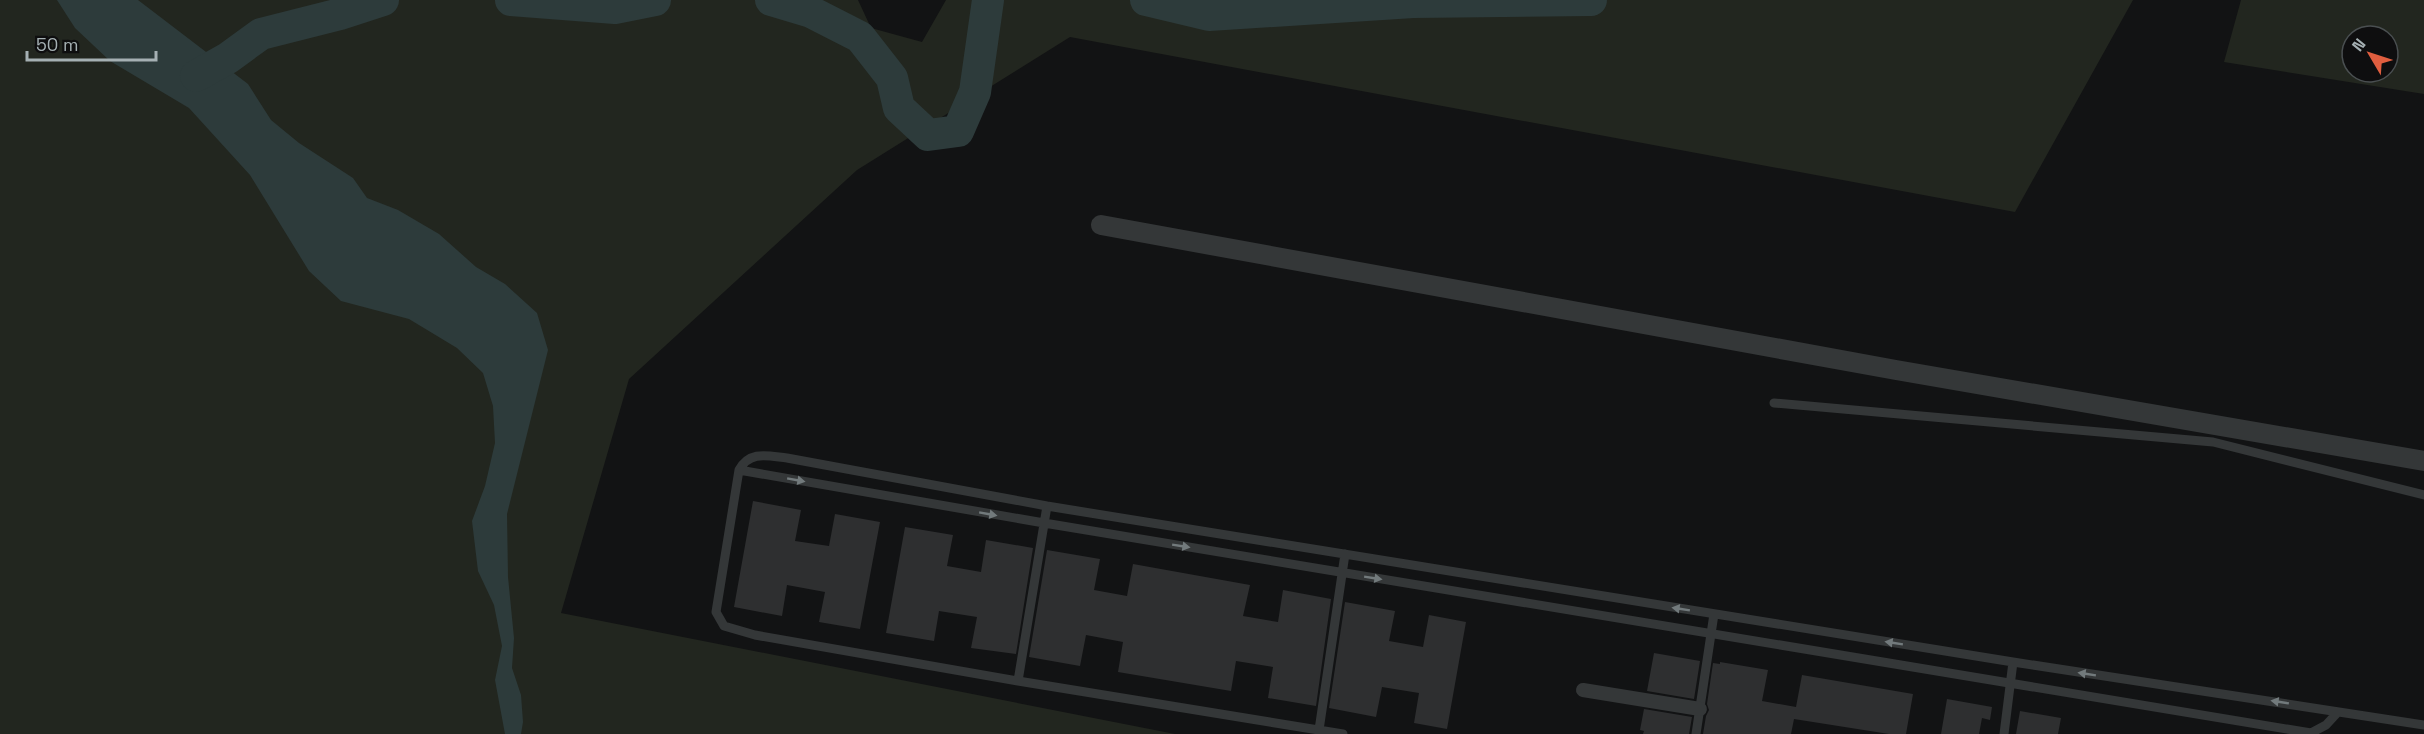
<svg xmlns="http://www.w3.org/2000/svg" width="2424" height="734" viewBox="0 0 2424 734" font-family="'Space Grotesk',sans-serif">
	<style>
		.green { fill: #22261f; fill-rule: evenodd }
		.water { fill: #2d3b3b }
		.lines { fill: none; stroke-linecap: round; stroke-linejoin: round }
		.river { stroke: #2d3b3b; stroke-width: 32 }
		.building { fill: #2e2f30 }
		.service { stroke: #343738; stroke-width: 9 }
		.pedestrian { stroke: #343738; stroke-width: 14 }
		.minor { stroke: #343738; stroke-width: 20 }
		.oneway { fill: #727a7c }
	</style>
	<rect width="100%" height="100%" fill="#121314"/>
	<path class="green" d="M0,0h858l13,28 51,14 24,-42h1187l-118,212 -945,-175 -213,133 -228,209 -68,234 614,121h-1175z
		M2241,0h183v94l-200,-32zM2352,36h36v36h-36z"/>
	<path class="water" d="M57,0h81l110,84 23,36 28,23 54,35 14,20 31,12 41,24 37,33 29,17 32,29 11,37 -41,164 1,63 6,61 -2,30 9,27 2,27 -2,12h-16l-10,-54 7,-34 -8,-41 -16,-34 -6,-50 13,-35 10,-43 -2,-37 -10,-33 -26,-25 -48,-29 -68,-18 -32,-30 -59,-96 -61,-67 -79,-47 -35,-33z"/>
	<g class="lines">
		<path class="river" d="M511,0l104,8 40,-8
			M771,0l40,12 49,25 32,41 7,30 29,27 30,-4 17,-39 13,-92
			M1146,0l63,15 204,-13 178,-2
			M196,76l32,-18 33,-24 79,-20 43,-14"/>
	</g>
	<path class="building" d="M753,501l48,9 -6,31 34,5 6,-32 45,8 -20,107 -41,-7 6,-30 -38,-7 -5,31 -48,-9z
		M905,527l48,8 -6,31 34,6 5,-32 47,8 -17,106 -45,-6 6,-31 -38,-6 -5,30 -48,-8z
		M1047,550l53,9 -6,31 33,6 6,-32 117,21 -7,31 35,6 5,-32 48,9 -15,107 -48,-8 5,-31 -37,-6 -5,30 -113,-19 5,-30 -37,-7 -6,31 -51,-9z
		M1345,602l50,9 -6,30 34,6 6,-32 37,7 -19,107 -33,-6 5,-30 -37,-6 -6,30 -47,-9z
		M1654,653l46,8 -6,38 -47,-8z
		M1720,662l48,8 -6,31 34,6 6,-32 111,19 -7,40h-17l-95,-15 -3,15h-88l3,-18 3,-6 -2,-6 6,-41 7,1z
		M1947,699l45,8 -2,13 -8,-2 -3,16h-38z
		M1644,709l48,8 -3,17h-46l1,-3 -4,-1z
		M2020,711l41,7 -3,16h-42z"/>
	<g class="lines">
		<path class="service" d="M1774,403l439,39 211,53
			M739,470l305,53 1267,210 15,-8 12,-13
			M1018,681l29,-175
			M1319,730l26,-176
			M1343,734l-325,-53 -263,-46 -31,-9 -8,-14 23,-142c11,-20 29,-14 48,-12l260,48 966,156 411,63
			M1696,734l18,-120
			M2004,734l9,-72"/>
		<path class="pedestrian" d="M1583,690l117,19"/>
		<path class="minor" d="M1101,225l795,145 528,91"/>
	</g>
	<defs><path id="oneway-solid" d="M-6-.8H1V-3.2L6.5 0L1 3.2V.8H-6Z" transform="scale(1.5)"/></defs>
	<g class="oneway">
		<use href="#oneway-solid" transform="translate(796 480) rotate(10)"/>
		<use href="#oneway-solid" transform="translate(988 514) rotate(10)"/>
		<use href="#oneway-solid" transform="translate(1181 546) rotate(9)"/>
		<use href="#oneway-solid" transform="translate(1373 578) rotate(9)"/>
		<use href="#oneway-solid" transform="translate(1681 609) rotate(-171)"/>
		<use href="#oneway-solid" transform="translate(1894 643) rotate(-171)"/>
		<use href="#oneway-solid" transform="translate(2087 674) rotate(-171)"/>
		<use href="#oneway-solid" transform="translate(2280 702) rotate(-171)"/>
	</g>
	<g transform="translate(2370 54) rotate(309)"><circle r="28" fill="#0e0e0f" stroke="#4a4f51" stroke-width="1.5"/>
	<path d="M0-4.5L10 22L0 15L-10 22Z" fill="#e05e3f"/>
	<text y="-9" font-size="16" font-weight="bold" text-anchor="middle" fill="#a5b0b3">N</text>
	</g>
	<path d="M27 51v9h129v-9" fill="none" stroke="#a5b0b3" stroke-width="3"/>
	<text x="36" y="51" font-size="18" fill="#a5b0b3" stroke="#0e0e0f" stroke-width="4.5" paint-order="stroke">50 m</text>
</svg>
